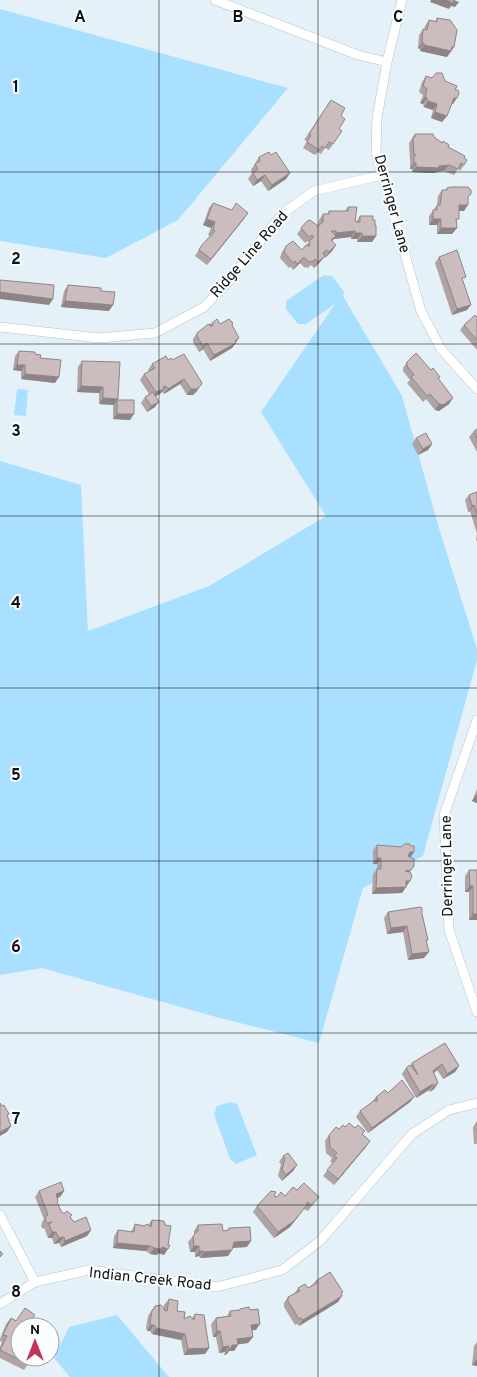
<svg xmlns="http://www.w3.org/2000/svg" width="477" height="1377" viewBox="0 0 477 1377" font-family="Overpass,sans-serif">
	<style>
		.green { fill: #aae0ff }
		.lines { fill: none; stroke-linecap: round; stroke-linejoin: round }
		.minor-casing { stroke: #b7c3ca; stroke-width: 10 }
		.minor { stroke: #fff; stroke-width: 9 }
		.wall { fill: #afa3a3 }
		.shaded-wall { fill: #8e8485 }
		.building { fill: #cbbdbe; stroke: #8e8485; fill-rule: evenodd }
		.grid { fill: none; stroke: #0d1113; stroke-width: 1; stroke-opacity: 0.55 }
		.labels { text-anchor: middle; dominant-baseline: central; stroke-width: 4; stroke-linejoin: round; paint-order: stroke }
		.street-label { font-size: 15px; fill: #0d1113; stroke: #fafdfe }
		.grid-label { font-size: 16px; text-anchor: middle; font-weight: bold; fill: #0d1113; stroke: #fafdfe; stroke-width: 4; stroke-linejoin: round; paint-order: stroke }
	</style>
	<rect width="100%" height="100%" fill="#e5f1f9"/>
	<path class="green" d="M0,9l288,79 -110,132 -72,38 -106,-17z
		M324,275l8,1 12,16 -1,4 59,100 36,129 39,124v11l-54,196 -60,32 -44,155 -103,-26 -174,-49 -42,7v-514l81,24 7,146 121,-45 117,-70 -65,-104 74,-108 -29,20h-8l-12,-15v-8z
		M17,389l11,1 -2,26 -12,-1z
		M231,1102l6,2 20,51 -21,9 -6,-5 -16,-45 3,-8z
		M117,1315l52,62h-99l-16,-19 15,-31z"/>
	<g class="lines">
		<defs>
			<path id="minor" d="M215,0l143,55 29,7
				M402,0l-15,62 -10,56 -1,35 45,158 20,38 36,40
				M0,327l99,11 56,-5 49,-26 25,-26 53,-67 32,-23 68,-16
				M477,720l-33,95 5,115 28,82
				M0,1215l35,67
				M0,1304l35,-22 54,-12 128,17 65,-17 38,-29 92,-107 37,-24 28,-7"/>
		</defs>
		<use href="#minor" class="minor-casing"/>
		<use href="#minor" class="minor"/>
	</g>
	<path class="wall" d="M437,18l17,29 -7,10 -27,-6v-2l-2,-1 1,-13 4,-6 1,1 1,-4 4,-6 6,1z
		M426,76l19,5 10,9 -2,14h-2l-9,18 -11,-4 2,-8 -9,-3 -1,-3 -3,-1 3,-8 -4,-3 3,-10z
		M331,100l8,29 -6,15 -4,6 -4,-2 -4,6 -3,-2 -3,3 -12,-7 4,-7 -3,-1z
		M415,134l19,3 30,21v7l-4,6 -2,-2 -4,6 -10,-4 -8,1 -1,1 -23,-1v-3h-2v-7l1,-1h-1l-1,-18z
		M271,155l19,18 -4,6 -18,12 -7,-10 -8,5 -5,-7 4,-6 -1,-3 8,-13z
		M447,188l21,10 -4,13h-5l-3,12 1,5 -5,6h-15v-9h-8v-9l8,-11 1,-9 4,-6h4z
		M213,203l19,7 16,3 -41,52 -12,-9 7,-11 8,-9 -2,-1 3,-7 -8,-3 6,-17z
		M348,207l7,15h1l4,-6 13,4 3,16 -4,6h-15v-3h-6v-2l-17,2 -2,2 4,4 -4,6 -7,7 -1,-1 -3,4 -7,7 -3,-3 -3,3 -2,-1 -1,1 -5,-5 -7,7 -2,-3 -2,1 -9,-10 2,-6 4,-6 16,4 4,-5 3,-3 -1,-1 -3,2 -8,-9 10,-13 11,5 1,-6 4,-6h4l2,-3h16z
		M439,257l24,23 4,30 -15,5 -17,-52z
		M68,285l33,6 8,20 -48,-4 3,-16z
		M477,317v33l-17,-20 4,-5z
		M212,323l20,2 3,19 -3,4 -22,13 -7,-12 -4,3 -6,-10v-3l4,-6 13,-8z
		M19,351l16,3 5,4 15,25 -34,-4v-8l-8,-1 2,-14z
		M168,360l29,31 -4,4h-6l-7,-11 -16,10 -2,-2 -2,2 -4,2 -1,11 -8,5 -6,-9 4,-6 4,-3 -9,-14 4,-6 5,-3 -1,-1 4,-6z
		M82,361l36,38 -4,6 -15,-1v-11l-22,-1 1,-25z
		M407,362l24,8 9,7 -2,2 11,25 -10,7 -4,-1 -9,-11 -3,3 -16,-19 3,-3 -7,-9v-3z
		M117,400l13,20 -17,-1v-13z
		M477,429v23l-8,-15 5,-6z
		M416,438l16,6 -4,6 -10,5 -6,-11z
		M477,492v49l-1,-1 1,-6 -7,-23 -2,1 -3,-12 4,-5z
		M477,789v14l-5,-2z
		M377,845l34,12 3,9 -4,6 -4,15 -4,6 -30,1 1,-20 4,-5v-5h-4v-14z
		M469,870h8v50h-8v-28h-4v-16z
		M388,912l34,2 6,26 -2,2 -2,16 -16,2 -5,-28 -16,2 -3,-16z
		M445,1043l14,23 -4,6 -12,7 -6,-9 -3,3 4,10 -4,6 -4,3 -1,-2 -13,8 -14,-24 4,-6 4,-2 2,-3z
		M376,1097h38l-4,5 -42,31 -12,-16 4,-6 12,-9z
		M477,1121v23h-3l-1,-17z
		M345,1127l17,7 8,7 -36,44 -11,-9 10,-13 -3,-1 2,-4 -6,-5 -1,-12 4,-6 10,-6z
		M283,1156l14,9 -4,6 -11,10 -4,-5 3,-12 -2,-2z
		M39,1191h25l-4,6 -3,1v4l5,11 9,5 3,4 17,8 -4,6 -26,11 -2,-4 -5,1 -2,-6h-4l-3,-8 1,-1h-2l-3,-2 1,-5 2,-3 -9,-22z
		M274,1196l3,1 8,-1 30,6 -7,9 -4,-2 -14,18 -16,11 -21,-26 4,-6z
		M152,1220l12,35 -6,-2 -1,2 -7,-1 -4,-3 -33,-3 1,-12 4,-6 13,2 4,-8 9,2 4,-1z
		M198,1225l25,6 5,-1 1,-2 18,19 -14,1 -5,8 -28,2 -1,-2 -4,1v-5h-5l-2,-10 6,-7v-4z
		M316,1281l25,13 -3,8 -39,24 -2,-2 -2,1 -11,-18v-4l4,-6 6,-3 4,-6h10l4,-3z
		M169,1299l15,20 8,-1 3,-4 14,34 -4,6 -21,1 -3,-15 -29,-6 -2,-3h-3l-1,-3 2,-12 7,-10 9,4v-5z
		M240,1309l10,1 6,20h-4l1,7 -5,6 -10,1 -4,7h-5l-2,3 -3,1 1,-3 -6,1 -3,-16h-3l-2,-13 5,-6 11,-2 3,-5 8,-1z
		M11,1318l16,8 1,38 -4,6 -24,-12v-11l2,-5 -2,-1v-2l6,-15z
		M477,1342v24l-5,-1 2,-19z"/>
	<path class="shaded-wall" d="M431,0h23l5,2 -4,5 -4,-1 -2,3 -19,-7z
		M422,43h2l-4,6 -2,-1z
		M424,45l28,2h2l-7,10 -27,-6z
		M425,97l2,1 -4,6 -3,-1z
		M454,98h3l-4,6h-3z
		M428,101l9,3 -4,6 -9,-3z
		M435,112l12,4 -5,6 -11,-4z
		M414,163h2l-4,6h-2z
		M449,165l-5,6 -8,1 -1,1 -23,-1 4,-5z
		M290,173l-4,6 -18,12 4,-6z
		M265,175l-4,6 -8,5 4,-6z
		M459,205h9l-4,6h-9z
		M248,213l-4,6 -37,46 4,-6z
		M207,219l8,3 -4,6 -8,-3z
		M433,219h8l-4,6h-8z
		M441,228h16l-5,6h-15z
		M355,231l-4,6 -17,2 -3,3 1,-3 4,-6z
		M355,233h7l-5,6h-6z
		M362,236h14l-4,6h-15z
		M336,245l-4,6 -7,7 4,-6z
		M325,256l-4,5 -7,7 4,-6z
		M304,257l-4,6 -7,7 4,-6z
		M0,292l53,7 -4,6 -49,-6z
		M65,301l48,4 -4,6 -48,-4z
		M471,305l-4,5 -15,5 5,-6z
		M239,338l-7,10 -22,13 4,-6z
		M207,343l-4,6 -4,3 4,-6z
		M17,365h8l-4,6 -8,-1z
		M25,374l34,3 -4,6 -34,-4z
		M184,379l-4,5 -16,10 4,-5z
		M201,385l-4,6 -4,4h-6l4,-6z
		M81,386l22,1 -4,6 -22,-1z
		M166,386l-6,8 -8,4 4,-6z
		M103,398l15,1 -4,6 -15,-1z
		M453,398l-4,6 -10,7 -4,-1 4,-6z
		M159,402l-4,5 -8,5 4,-6z
		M117,414h17l-4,6 -17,-1z
		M432,444l-4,6 -10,5 5,-6z
		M474,505l-4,6 -2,1 4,-6z
		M476,795l1,1v7l-5,-2z
		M410,852h4l-4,6h-4z
		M377,858h4l-4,6h-4z
		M406,881h4l-8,12 -30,1 4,-6z
		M470,886h3l-4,6h-4z
		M473,914h4v6h-8z
		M407,926l-4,6 -16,2 4,-6z
		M429,952l-5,6 -16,2 4,-6z
		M442,1064l-5,6 -8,7 4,-6z
		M459,1066l-4,6 -12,7 4,-5z
		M438,1083l-4,6 -4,3 4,-6z
		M433,1084l-4,6 -13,8 4,-6z
		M414,1097l-4,5 -42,31 4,-5z
		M11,1126l-4,6 -7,4v-4z
		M370,1141l-4,6 -32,38 4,-6z
		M297,1165l-4,6 -11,10 4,-6z
		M64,1191l-4,6 -8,3 4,-6z
		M307,1205l-17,22 -16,11 4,-6z
		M91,1230l-4,6 -26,11 4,-6z
		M52,1232h4l-4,6h-4z
		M64,1237l-5,6 -5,1 5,-6z
		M251,1241l-4,6 -17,1 4,-6z
		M117,1243l33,3 -4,5 -33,-3z
		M194,1246h5l-4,6h-5z
		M162,1247l6,2 -4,6 -6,-2 -1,2 -7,-1 4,-6z
		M232,1250l-4,6 -28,2 4,-6z
		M199,1251h4l-4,5 -4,1z
		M342,1296l-4,6 -39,24 4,-6z
		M260,1324l-4,6 -9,1 4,-6z
		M151,1325h3l-4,6h-3z
		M156,1328l29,6 -4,6 -29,-6z
		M217,1331h3l-4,6h-3z
		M253,1337l-5,6 -15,2 4,-6z
		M232,1345h6l-4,6h-5l-2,3 -3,1z
		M229,1346l-4,6 -6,1 4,-6z
		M209,1348l-4,6 -21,1 4,-6z
		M476,1360h1v6l-5,-1z"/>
	<path class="building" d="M445,0h9l-1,3z
		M437,18l13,2 7,10 -3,17h-2l-1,4 -27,-6v-2h-2l1,-14 4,1 2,-10 8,2z
		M436,73h6l3,8 12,5 -2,4h3l1,3 -2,5h-3l-7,18 -12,-4 2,-8 -9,-3 -1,-3 -2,-1 2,-8 -4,-3 3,-10 6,2z
		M331,100l14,8 -4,8 4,3 -6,10 3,2 -9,13 -4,-2 -4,6 -3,-2 -3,4 -12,-8 4,-7 -2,-1z
		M415,134h18l1,3 8,6 1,-2 6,4 -1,2 17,9 -1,2 3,2 -3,5 -3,-2 -3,6 -9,-4 -10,1v2l-23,-1v-4h-2v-7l2,-1h-2l-1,-18h2z
		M269,152l2,3 5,-3 14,21 -18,12 -7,-10 -8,5 -4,-7 5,-4 -3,-5 5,-3 -1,-4z
		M451,187h17l3,3v4l-3,3v8h-9v14h-3l1,9h-16v-9h-8v-9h4v-5h3l2,-15h5v-2z
		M213,203l19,7 4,-7 12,10 -37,46 -12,-9 3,-5 13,-14 -2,-2 2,-7 -8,-3z
		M348,207h9l-2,15h5v-6h13v4h2v5h1v11h-14v-3h-7v-2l-19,2v-2h-5l5,5 -5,4 5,5 -7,7 -2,-2 -4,3 2,3 -7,6 -3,-3 -3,3 -2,-1 -1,1 -5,-5 -7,7 -2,-3 -2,2 -9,-11 2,-6 7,-5 9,9 4,-5 4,1 -1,-5 5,-4 -2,-2 -3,2 -8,-9 6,-7 3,-1 8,6 5,-4v-8h6v-3h19z
		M457,250l9,27 -4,1 9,27 -14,4 -18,-52z
		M0,280l54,5 -1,14 -53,-7z
		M68,285l33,3v3l14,1 -2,13 -48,-4z
		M475,315l2,2v23l-13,-15z
		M217,319l3,5 9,-5 4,4 -1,2 7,13 -4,3 1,2 -22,12 -7,-12 -4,3 -6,-10v-3l10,-8 3,-1 1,3 2,-2 -1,-2z
		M19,351l16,1v2l6,1 -1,3 21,2 -2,17 -34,-3v-9h-8z
		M416,353l15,17 2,-2 7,9 -2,1 15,20 -10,7 -4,-1 -9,-10 -3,2 -16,-19 3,-2 -7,-9v-4z
		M184,354l18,29 -1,2 -4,4h-6l-7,-10 -16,10 -2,-3 -3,1 1,2 -8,3 -12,-18 11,-6 -3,-4 14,-8 2,4 3,-2 1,2z
		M82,361l38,1 -2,37 -15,-1v-11l-22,-1z
		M153,392l6,10 -8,4 -6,-9z
		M117,400h17v14h-17z
		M477,429v9l-3,-7z
		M426,433l6,11 -9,5 -7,-11z
		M477,492v22l-3,-9 -2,1 -3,-11z
		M405,844h5v2h4v6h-4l-2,4 6,3v7l-3,4 -6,1 5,1 2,4 -2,5h-4v6l-30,1 1,-19h4v-11h-4v-13l24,2z
		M469,870h8v44h-4v-28h-3z
		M420,907l2,1v6l6,26h-2l3,12 -17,2 -5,-28 -16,2 -3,-16z
		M445,1043l14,23 -12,8 -5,-10 -9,7 5,12 -4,3 -1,-2 -13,8 -14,-24 4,-3 8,10 -6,-12z
		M402,1080l12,17 -42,31 -12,-17 15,-11 1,2 2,-2 -2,-3 9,-7 3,3z
		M0,1103l2,3 2,-1 5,9 -2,1 4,11 -11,6z
		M349,1123l6,5 3,-3 7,6 -3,3 8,7 -32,38 -11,-9 10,-12 -3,-2 3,-3 -7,-6 -1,-12 7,-8 3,2 4,-4 2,2z
		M288,1153l9,12 -11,10 -4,-5 3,-12 -2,-2z
		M61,1182l3,9 -8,3 2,7 -1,1 5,11h3l2,-2 5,4 -2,2 4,5 12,-5 5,13 -26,11 -1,-4 -5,1 -3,-6h-4l-3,-8 3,-2 -4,1 -3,-2 1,-5 2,-1 -9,-24z
		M304,1183l15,14 -7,8 -5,-3v3l-13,16 -16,11 -21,-26 14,-15 5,1 -2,4 3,1 4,-5 4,4 8,-9 4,3z
		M152,1220l12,1 1,4 6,1 -3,19h2l-2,4 -6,-2 -1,2 -7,-1 -4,-2 -33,-3 1,-13 16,2 1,-8 9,2 3,-2 4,3z
		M222,1224l1,7 6,-1v-2l21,-1 1,14 -17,1 -2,8 -28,2 -1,-1h-4v-5h-5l-1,-10 5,-5v-6z
		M0,1251l3,3 -3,3z
		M330,1272l13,20 -2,1 1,3 -39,24 -2,-2 -2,1 -11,-18v-4l12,-6 -2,-3 7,-4 3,4 9,-5 -1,-2z
		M169,1299l9,2 -1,10 8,1 -1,7 6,-3 4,4 1,-6 9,1 5,33 -21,1 -3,-15 -29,-6 -2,-3h-3l-1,-3 2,-12h1l2,-4 6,-1 3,3v2l3,1z
		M249,1307l1,3 8,-1 2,15 -9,1 2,12 -16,2 1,6h-6l-1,3 -2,1v-3l-6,1 -3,-16h-3l-1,-13 15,-2 -1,-5 10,-1v-1z
		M25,1308l10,7 -8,11 2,1h-9v30h12l-4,7 -28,-14 7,-14 -4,-1 8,-17 5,3zM16,1341l3,1 -4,9 -3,-1z"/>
	<path class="grid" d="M159,0v1377M318,0v1377M0,172h477M0,344h477M0,516h477M0,688h477M0,861h477M0,1033h477M0,1205h477"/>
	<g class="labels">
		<g class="street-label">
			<text transform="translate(391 204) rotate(75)">Derringer Lane</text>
			<text transform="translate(250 255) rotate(-49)">Ridge Line Road</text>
			<text transform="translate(448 866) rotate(-91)">Derringer Lane</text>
			<text transform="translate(150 1280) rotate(6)">Indian Creek Road</text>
		</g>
	</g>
	<g class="grid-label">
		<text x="80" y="22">A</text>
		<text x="238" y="22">B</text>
		<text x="398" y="22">C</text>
		<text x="16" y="92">1</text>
		<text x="16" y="264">2</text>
		<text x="16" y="436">3</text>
		<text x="16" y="608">4</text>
		<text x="16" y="780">5</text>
		<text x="16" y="952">6</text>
		<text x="16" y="1124">7</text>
		<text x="16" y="1297">8</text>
	</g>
	<g transform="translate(35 1342)"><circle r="24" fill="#fafdfe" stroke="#9b9fa0"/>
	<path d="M0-4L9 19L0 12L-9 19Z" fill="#c33458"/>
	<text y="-8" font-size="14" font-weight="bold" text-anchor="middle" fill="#0d1113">N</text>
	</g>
</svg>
